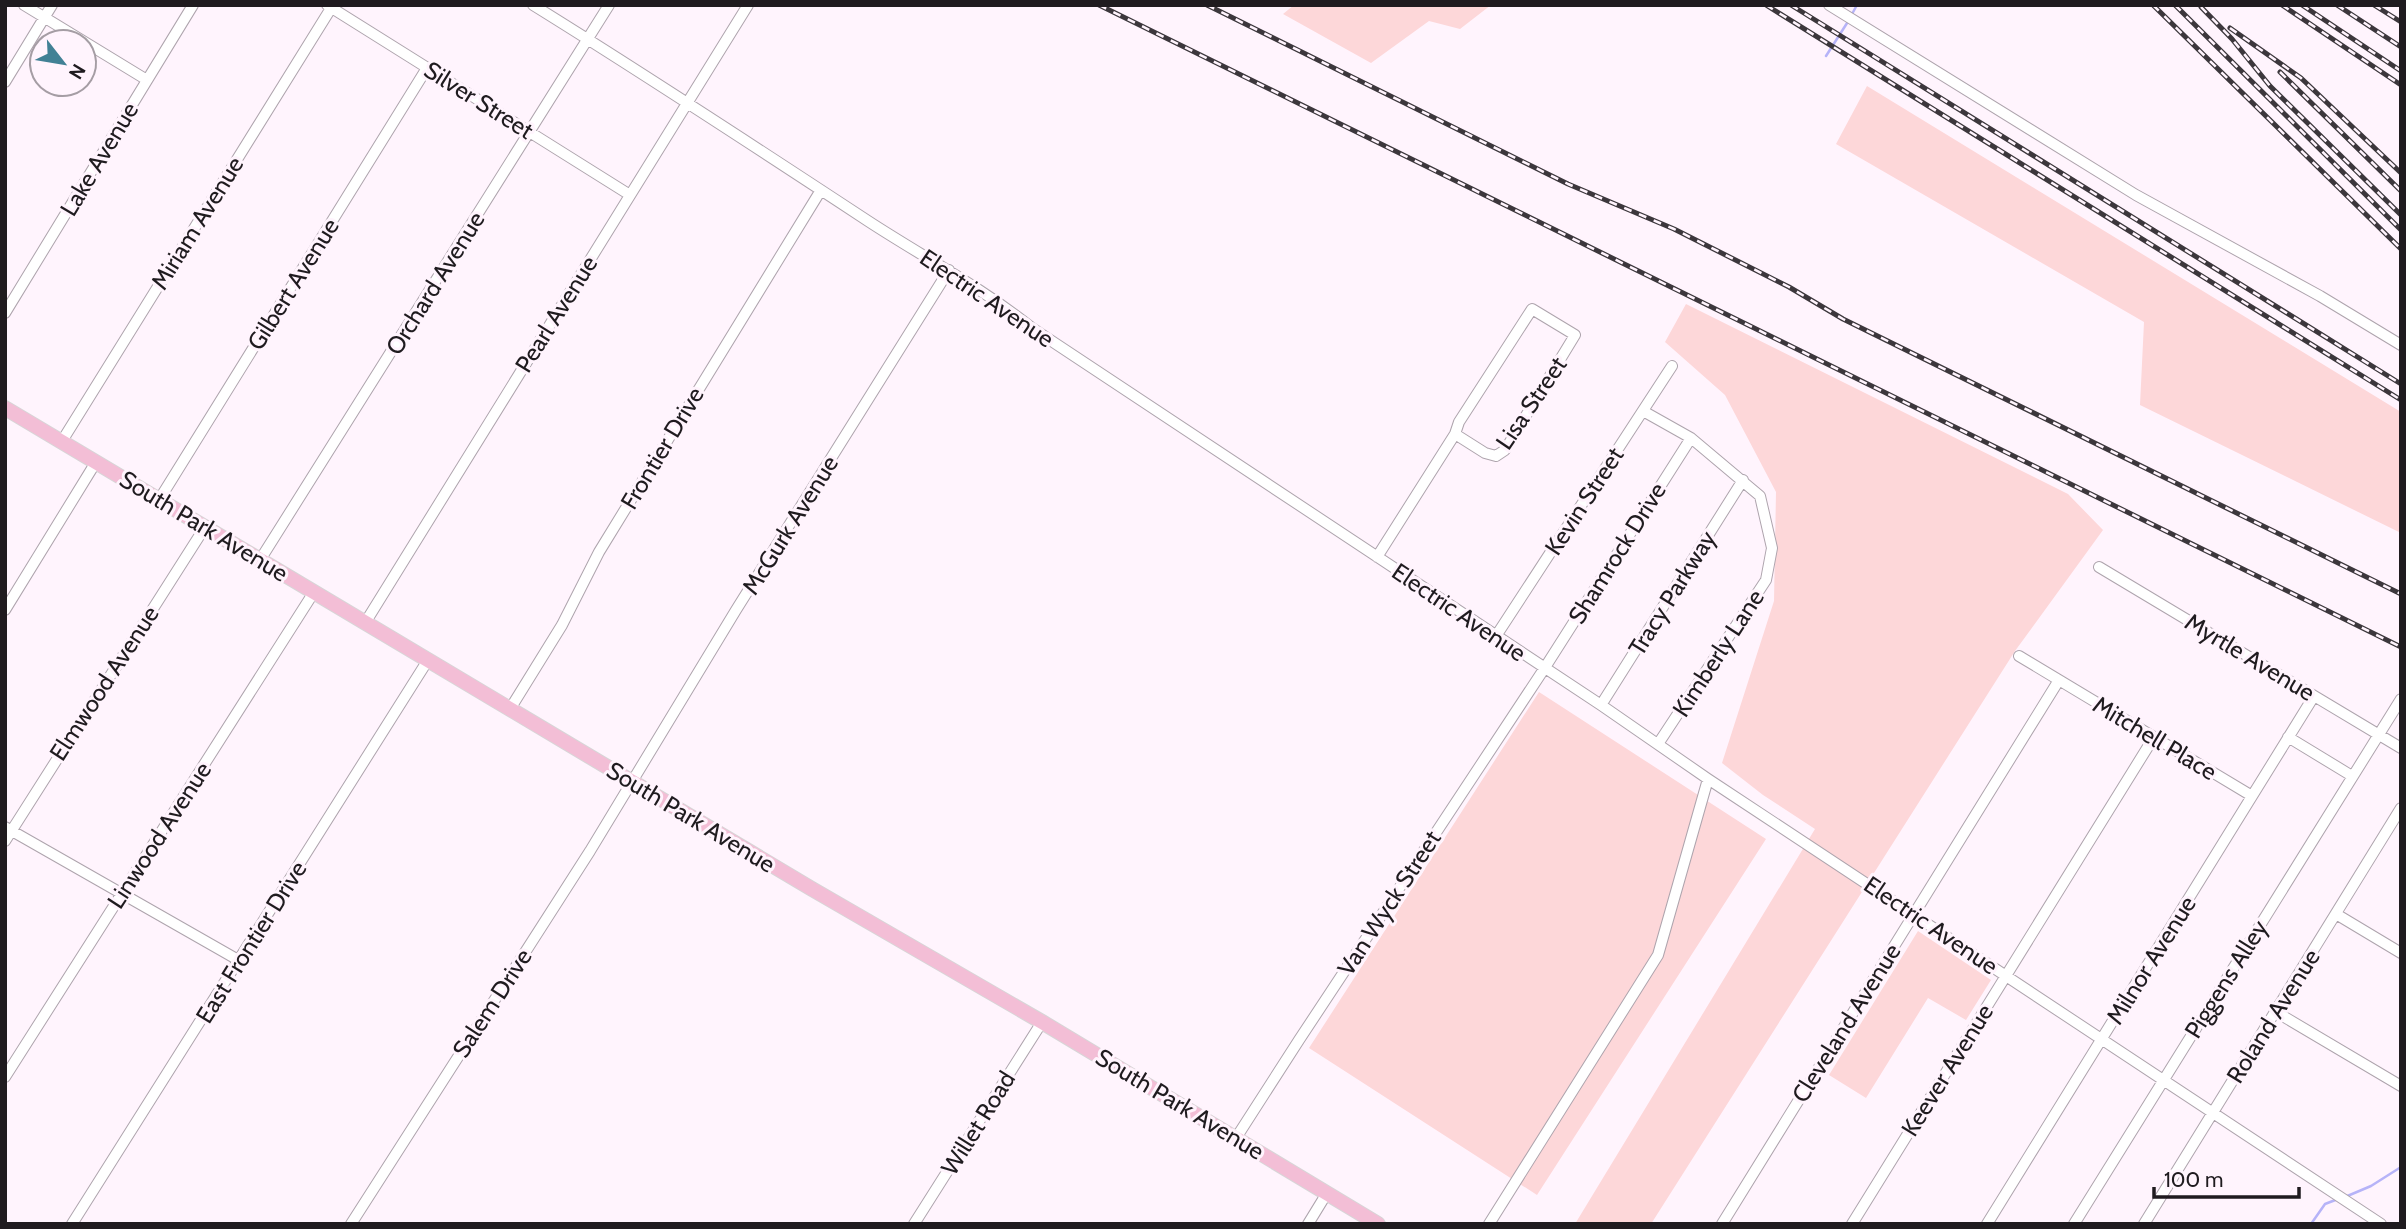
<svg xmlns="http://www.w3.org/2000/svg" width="2406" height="1229" viewBox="0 0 2406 1229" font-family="Cabin,sans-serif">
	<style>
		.green { fill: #fdd7d9 }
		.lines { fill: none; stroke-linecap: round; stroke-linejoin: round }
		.stream { stroke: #b6b3f8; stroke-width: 2.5 }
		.minor-casing { stroke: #aea4ad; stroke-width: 12 }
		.major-casing { stroke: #d7d6d7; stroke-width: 16 }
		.minor { stroke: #fff; stroke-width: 10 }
		.major { stroke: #f3bed6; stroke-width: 14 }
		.rail-casing { stroke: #3c373c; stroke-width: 5 }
		.rail { stroke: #fff4fd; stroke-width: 2.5; stroke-dasharray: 8; stroke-linecap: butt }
		.labels { text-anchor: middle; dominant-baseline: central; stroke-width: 6; stroke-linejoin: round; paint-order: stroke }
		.street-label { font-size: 24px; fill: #1f1b1f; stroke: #fff4fd }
	</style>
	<rect width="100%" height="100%" fill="#fff4fd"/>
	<path class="green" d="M1294,5h197l-31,24 -31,-8 -58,42 -88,-49z
		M1867,86l534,326v121l-261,-128 4,-83 -308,-178z
		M1686,304l382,190 35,36 -88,121 -364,573h-76l240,-395 -52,-34 -41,-32 52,-162 2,-109 -51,-97 -60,-53z
		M1539,692l227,147 -229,356 -228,-147z
		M1918,931l73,49 -25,40 -38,-22 -62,100 -37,-23z"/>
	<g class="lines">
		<path class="stream" d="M1852,14l5,-9
			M1826,56l23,-36
			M2345,1197l26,-11 30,-19
			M2311,1224l14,-20 13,-5"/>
		<defs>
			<path id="minor" d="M24,5l123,75
				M327,5l303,190
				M533,5c113,70 224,143 335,216 55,36 113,66 164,107l569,377 107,74 673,445
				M1829,5l307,190 184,101 81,49
				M5,82l47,-77
				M1532,309l43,26 -70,115 -9,6 -11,-3 -30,-19 4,-12z
				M5,313l188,-308
				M1643,411l48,27 69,58 12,52 -6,32 -108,164
				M62,441l271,-436
				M159,500l268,-432
				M1377,557l78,-123
				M260,560l349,-555
				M2099,567l302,181
				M5,610l91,-148
				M365,623l383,-618
				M1496,636l176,-270
				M2019,656l233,140
				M1601,705l142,-225
				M510,709l52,-84 37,-73 222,-362
				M2288,737l64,39
				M5,827l235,134
				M5,841l200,-314
				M2336,914l65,39
				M2276,1012l125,74
				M5,1077l309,-485
				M1236,1138l63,-98 245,-371 147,-231
				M72,1224l356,-564
				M351,1224l239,-373 146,-241 213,-340
				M914,1224l128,-202
				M1308,1224l19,-31
				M1489,1224l169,-269 50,-176
				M1722,1224l337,-544
				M1852,1224l302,-487
				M1987,1224l327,-528
				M2074,1224l327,-525
				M2144,1224l257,-416"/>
			<path id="major" d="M5,408l807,481 230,133 336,202"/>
		</defs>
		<use href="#minor" class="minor-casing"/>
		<use href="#major" class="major-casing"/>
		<use href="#minor" class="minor"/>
		<use href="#major" class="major"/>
		<defs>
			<path id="rail" d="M1099,5l1302,642
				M1207,5l361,179 106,45 115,58 54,32 558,275
				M1766,5l635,395
				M1791,5l610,379
				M2153,5l248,244
				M2175,5l226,225
				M2282,5l119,80
				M2302,5l99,66
				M2337,5l64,42
				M2374,5l27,17
				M2201,7l31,32 38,47 131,129
				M2230,28l71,50 100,95
				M2280,72l121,119"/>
		</defs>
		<use href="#rail" class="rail-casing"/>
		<use href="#rail" class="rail"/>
	</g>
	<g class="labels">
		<g class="street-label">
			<text transform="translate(479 100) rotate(32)">Silver Street</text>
			<text transform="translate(99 159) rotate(-59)">Lake Avenue</text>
			<text transform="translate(197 223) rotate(-58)">Miriam Avenue</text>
			<text transform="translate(435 283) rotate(-58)">Orchard Avenue</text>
			<text transform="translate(293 284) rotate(-58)">Gilbert Avenue</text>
			<text transform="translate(987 298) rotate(34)">Electric Avenue</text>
			<text transform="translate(556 314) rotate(-58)">Pearl Avenue</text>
			<text transform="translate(1531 403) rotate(-56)">Lisa Street</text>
			<text transform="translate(662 448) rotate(-59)">Frontier Drive</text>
			<text transform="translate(1584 501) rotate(-57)">Kevin Street</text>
			<text transform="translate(790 525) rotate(-58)">McGurk Avenue</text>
			<text transform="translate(204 526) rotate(31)">South Park Avenue</text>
			<text transform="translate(1617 553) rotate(-58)">Shamrock Drive</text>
			<text transform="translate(1672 593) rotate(-58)">Tracy Parkway</text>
			<text transform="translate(1459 612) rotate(34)">Electric Avenue</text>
			<text transform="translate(1718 653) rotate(-57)">Kimberly Lane</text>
			<text transform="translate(2250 657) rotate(31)">Myrtle Avenue</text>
			<text transform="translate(104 683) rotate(-57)">Elmwood Avenue</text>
			<text transform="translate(2155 738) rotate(31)">Mitchell Place</text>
			<text transform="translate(691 817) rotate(31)">South Park Avenue</text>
			<text transform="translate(159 835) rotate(-57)">Linwood Avenue</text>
			<text transform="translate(1389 903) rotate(-57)">Van Wyck Street</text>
			<text transform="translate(1931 925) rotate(34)">Electric Avenue</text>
			<text transform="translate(251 942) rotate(-58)">East Frontier Drive</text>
			<text transform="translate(2151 960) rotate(-58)">Milnor Avenue</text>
			<text transform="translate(2226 979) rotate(-58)">Piggens Alley</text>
			<text transform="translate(492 1003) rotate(-57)">Salem Drive</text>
			<text transform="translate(2273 1016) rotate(-58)">Roland Avenue</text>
			<text transform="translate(1846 1023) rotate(-58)">Cleveland Avenue</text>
			<text transform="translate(1947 1070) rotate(-58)">Keever Avenue</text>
			<text transform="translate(1180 1104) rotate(31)">South Park Avenue</text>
			<text transform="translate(978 1123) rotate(-58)">Willet Road</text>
		</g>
	</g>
	<rect width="2406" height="1229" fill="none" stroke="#1f1b1f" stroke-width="14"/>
	<g transform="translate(63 63) rotate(121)"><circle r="33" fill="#fff4fd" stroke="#a59da4" stroke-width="2"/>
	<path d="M0-5L12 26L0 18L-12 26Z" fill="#418195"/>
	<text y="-10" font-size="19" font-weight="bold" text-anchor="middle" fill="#1f1b1f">N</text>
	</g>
	<path d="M2154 1187v10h145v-10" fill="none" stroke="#1f1b1f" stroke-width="3.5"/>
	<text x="2164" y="1187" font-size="21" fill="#1f1b1f" stroke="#fff4fd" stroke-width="5" paint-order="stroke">100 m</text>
</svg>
